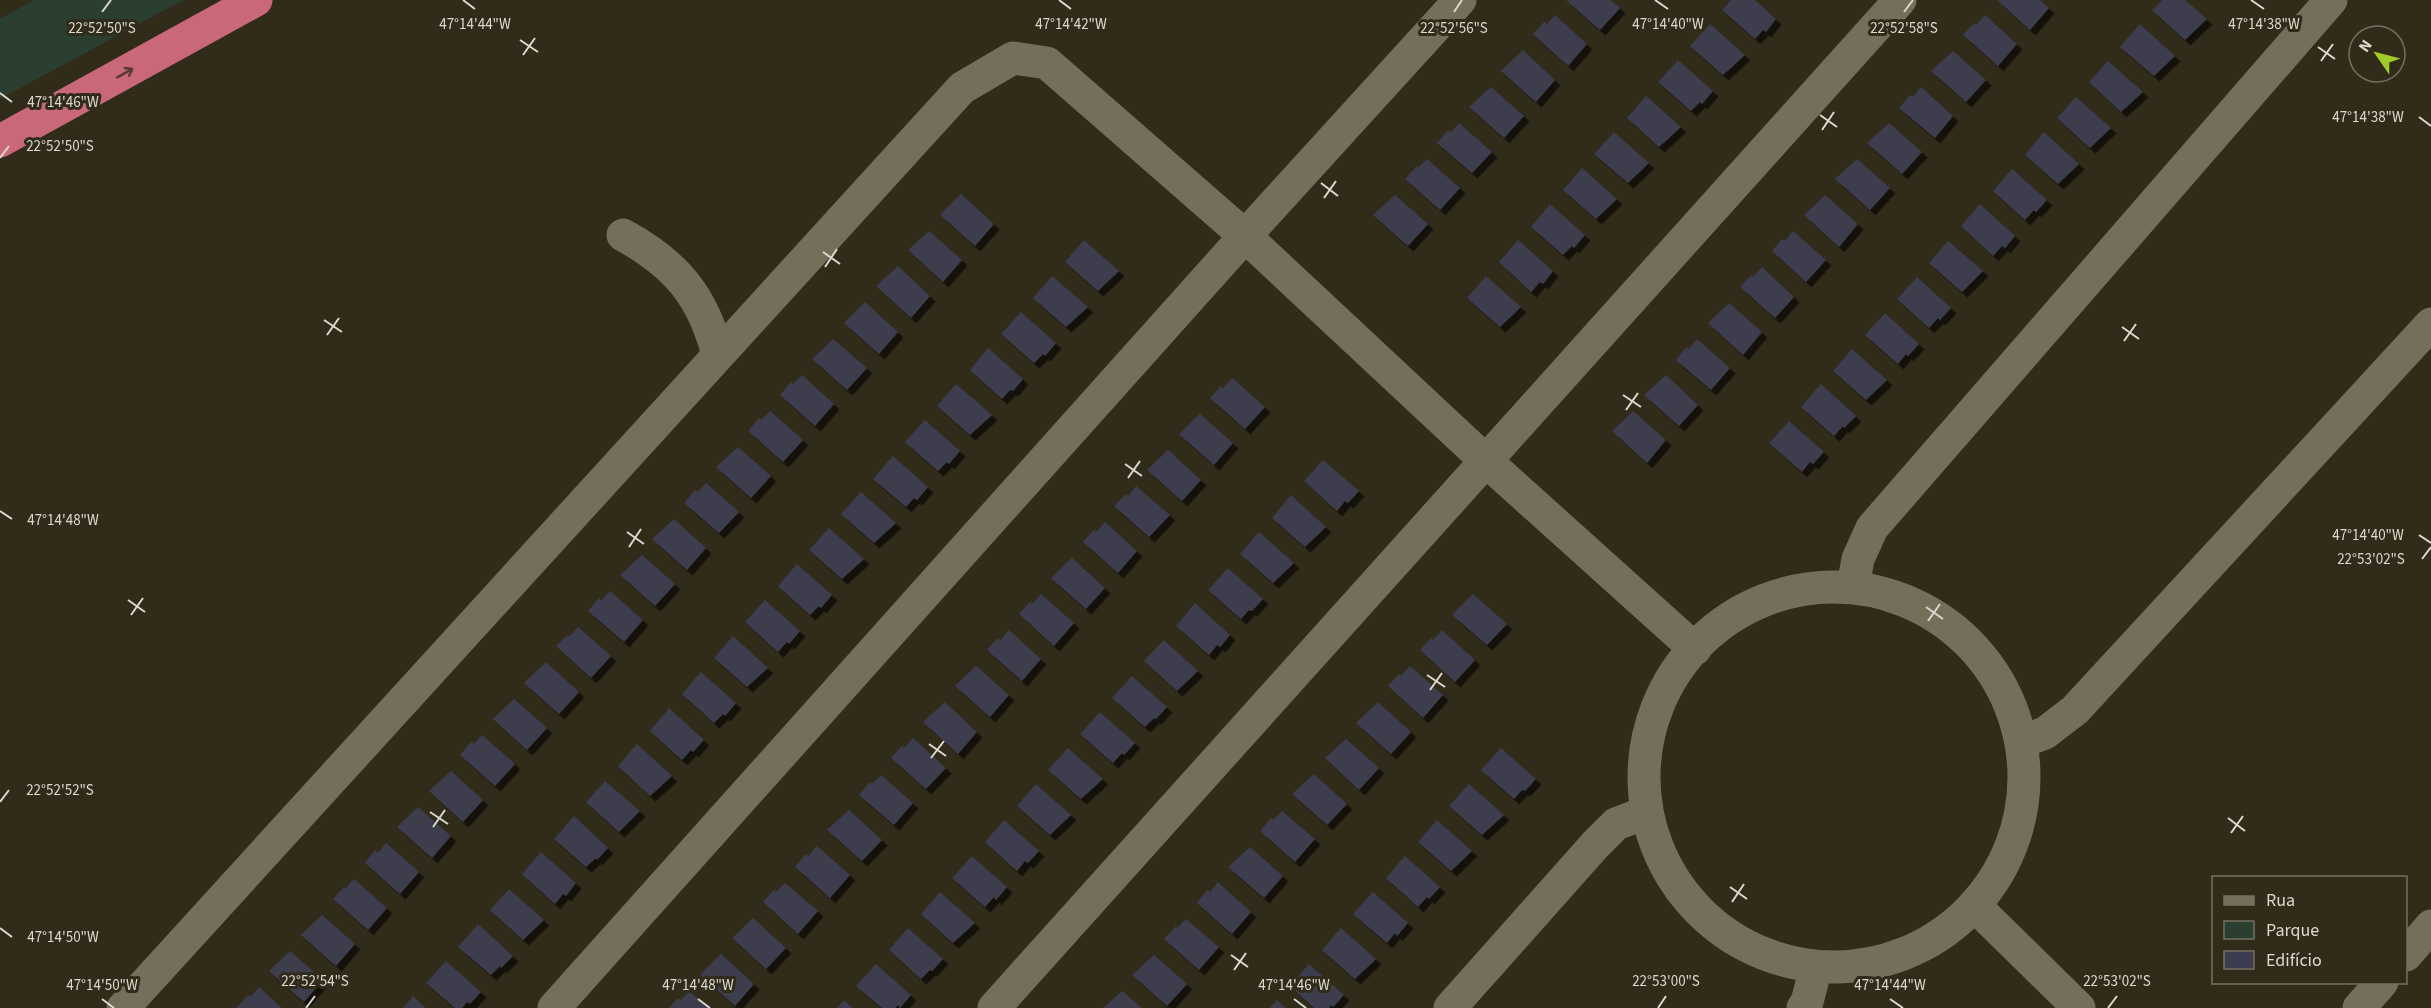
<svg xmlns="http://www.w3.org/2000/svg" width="2431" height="1008" viewBox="0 0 2431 1008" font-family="'Source Sans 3',sans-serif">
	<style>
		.green { fill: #2b3f31 }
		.building { fill: #3c3d4e; filter: url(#shadow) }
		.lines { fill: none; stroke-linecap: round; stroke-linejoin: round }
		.minor { stroke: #746e5b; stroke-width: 33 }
		.motorway { stroke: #c96878; stroke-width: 33 }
		.oneway { stroke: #573a32 }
		.ticks { fill: none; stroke: #dbd8cd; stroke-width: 2 }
		.ticks-label { font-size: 15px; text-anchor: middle; fill: #dbd8cd; stroke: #312b1a; stroke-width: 6; stroke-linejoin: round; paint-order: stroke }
	</style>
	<defs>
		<filter id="shadow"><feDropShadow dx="5.5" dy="5.5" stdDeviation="0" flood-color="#0009"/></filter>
	</defs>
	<rect width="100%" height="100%" fill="#312b1a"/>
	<path class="green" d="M34,0h149l-183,99v-80z"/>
	<path class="building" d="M1566,0h45l9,8 -20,22z
		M1731,0h24l21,19 -10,13 -3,-2 -8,9 -33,-29z
		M1997,0h43l9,8 -19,22z
		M2162,0h23l22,19 -22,21 -33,-30z
		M1555,15l32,29 -19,22 -35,-32 11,-12 3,2z
		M1985,15l32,29 -19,22 -35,-31 11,-12 2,2z
		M1710,24l35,31 -22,20 -33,-29z
		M2140,24l35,32 -21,20 -34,-29z
		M1523,50l32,30 -19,22 -35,-31z
		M1953,51l33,29 -20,22 -35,-31z
		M1678,60l35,31 -11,13 -2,-2 -9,9 -33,-29z
		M2108,61l35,31 -22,20 -32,-30z
		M1491,87l33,29 -20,22 -35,-31z
		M1921,87l32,29 -18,22 -36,-30 11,-13 3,2z
		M1646,96l35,31 -22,20 -32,-29z
		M2076,97l35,31 -21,20 -33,-30z
		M1459,123l33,29 -20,21 -35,-30 11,-13 3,2z
		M1889,123l33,29 -20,22 -35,-31z
		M1614,132l35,31 -21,20 -34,-29z
		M2044,132l35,32 -21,20 -33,-29z
		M1427,159l33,29 -20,22 -35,-31 12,-13 1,2z
		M1857,159l33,29 -20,22 -35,-31z
		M1582,168l35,31 -21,20 -33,-29z
		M2012,169l35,31 -11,12 -2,-2 -9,10 -32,-29z
		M961,194l33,30 -19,22 -35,-31z
		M1395,195l33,29 -20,22 -35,-31z
		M1825,195l33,29 -19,23 -35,-32z
		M1550,204l35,31 -11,13 -2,-2 -9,9 -32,-28z
		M1980,204l35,32 -10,12 -3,-2 -9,10 -32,-30z
		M929,231l33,29 -19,22 -35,-32z
		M1793,231l33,29 -20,22 -34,-31 10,-12 3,2z
		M1084,240l35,31 -21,20 -33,-29z
		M1518,240l35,31 -10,13 -3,-2 -9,10 -32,-30z
		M1948,241l35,30 -21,21 -33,-29z
		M898,266l32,30 -19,22 -35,-32z
		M1762,267l32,30 -19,21 -35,-31 11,-12 2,2z
		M1052,276l36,31 -22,20 -33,-29z
		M1486,276l35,31 -21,20 -33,-29z
		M1917,277l34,31 -11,12 -2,-2 -9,10 -32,-29z
		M865,302l33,30 -19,22 -35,-31z
		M1729,303l33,29 -19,23 -35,-32z
		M1021,312l35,31 -11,13 -2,-2 -9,9 -33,-29z
		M1885,313l34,31 -11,12 -2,-2 -8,10 -33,-29z
		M833,339l34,29 -20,22 -35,-31z
		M1697,339l33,29 -19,22 -35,-30 10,-13 3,2z
		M988,348l35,31 -10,12 -3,-1 -8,9 -32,-29z
		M1852,349l35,31 -21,20 -33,-29z
		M802,375l32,29 -19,22 -35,-31 11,-13 2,2z
		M1666,375l32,30 -19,21 -35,-31z
		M1232,378l33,29 -20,22 -35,-31 11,-12 2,2z
		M956,384l36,31 -22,20 -33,-29z
		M1821,384l35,32 -12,12 -1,-2 -9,10 -33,-29z
		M770,411l33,29 -20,22 -35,-31 11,-13 2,2z
		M1633,411l33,29 -19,23 -35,-32z
		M1200,414l33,29 -19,22 -35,-31z
		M925,420l35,31 -11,13 -2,-2 -9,9 -33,-29z
		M1789,421l35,31 -11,12 -3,-2 -8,10 -33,-29z
		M738,447l33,29 -20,22 -35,-31z
		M1168,450l33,30 -19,21 -35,-31z
		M893,456l35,31 -11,13 -3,-2 -8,9 -33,-28z
		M1323,460l36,31 -11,12 -3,-2 -8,10 -33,-30z
		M706,483l33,29 -20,21 -35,-30 11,-13 3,2z
		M1136,486l34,29 -21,22 -35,-31 12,-12 2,2z
		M861,492l35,31 -22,20 -33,-29z
		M1291,495l35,32 -21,20 -33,-29z
		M674,519l32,29 -19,22 -35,-31z
		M1105,522l32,29 -19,22 -35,-31 11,-12 2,2z
		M829,528l35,31 -22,20 -33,-29z
		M1259,532l35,31 -21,20 -33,-29z
		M642,555l33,29 -20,22 -35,-31z
		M1072,558l33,30 -19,21 -35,-31z
		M797,564l35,31 -11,13 -2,-2 -9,9 -32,-29z
		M1228,568l35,31 -11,12 -3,-1 -8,9 -33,-29z
		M610,591l33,29 -19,22 -36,-31 11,-13 2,3z
		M1041,594l33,29 -20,23 -35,-32 11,-12 2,2z
		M1473,594l34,30 -20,21 -35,-30z
		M765,600l35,31 -11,13 -2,-2 -9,10 -33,-30z
		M1195,603l35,32 -10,12 -3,-2 -8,10 -33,-29z
		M578,627l33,29 -20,22 -35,-32 11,-11 3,1z
		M1009,630l32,29 -19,22 -35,-31 11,-12 2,2z
		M1442,630l33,30 -20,22 -35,-32 11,-12 2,2z
		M733,636l35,32 -21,19 -33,-29z
		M1164,640l34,31 -21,20 -33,-30z
		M546,662l33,30 -20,22 -35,-31z
		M976,666l33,29 -19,22 -35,-31z
		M1410,666l33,29 -20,23 -35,-32 11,-12 2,2z
		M701,672l35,31 -11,13 -2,-2 -9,9 -32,-29z
		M1132,676l35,31 -11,12 -2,-1 -9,9 -33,-29z
		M514,699l33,29 -20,22 -34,-31z
		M945,702l32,30 -19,22 -35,-32z
		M1378,702l33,30 -20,22 -35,-31z
		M669,708l35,32 -11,12 -2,-2 -9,10 -32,-29z
		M1100,712l35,31 -11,12 -2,-2 -9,10 -33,-29z
		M482,735l33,29 -20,22 -35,-31 11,-13 3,2z
		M913,738l33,30 -20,21 -35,-31 11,-12 2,2z
		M1346,739l33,29 -20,22 -34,-32z
		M637,744l35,32 -22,20 -32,-30z
		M1068,748l35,31 -22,20 -33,-29z
		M1501,748l35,31 -11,12 -3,-1 -8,9 -33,-29z
		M451,771l32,29 -20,22 -34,-31z
		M1314,774l33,30 -20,21 -35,-31z
		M881,775l32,28 -19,22 -35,-30 11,-13 2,2z
		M605,781l35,30 -21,21 -33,-30z
		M1036,784l35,31 -21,20 -33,-29z
		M1469,784l35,31 -22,20 -33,-29z
		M418,807l33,29 -19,22 -35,-31z
		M849,810l33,30 -20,21 -35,-31z
		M1282,811l33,28 -20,23 -35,-31 11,-13 2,2z
		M574,816l34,32 -11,12 -1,-2 -10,9 -32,-28z
		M1004,820l35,31 -11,12 -3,-2 -8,10 -32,-29z
		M1437,820l35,31 -21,20 -33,-29z
		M386,843l33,29 -19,22 -35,-31 10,-13 3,3z
		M817,846l33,29 -20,23 -35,-31 11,-13 2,2z
		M1250,847l33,29 -19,22 -36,-31z
		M541,852l35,31 -10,13 -3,-2 -8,10 -33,-30z
		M972,856l35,31 -11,13 -2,-3 -9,10 -33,-29z
		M1405,856l35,31 -11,12 -2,-2 -9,10 -32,-29z
		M354,879l33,29 -19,22 -35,-31 11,-12 2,1z
		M1218,882l33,30 -19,22 -35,-31 10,-13 3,2z
		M785,883l33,28 -20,23 -35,-32 11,-12 2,2z
		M509,889l35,31 -21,20 -33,-30z
		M940,892l35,31 -22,20 -32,-29z
		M1373,892l35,31 -11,13 -2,-3 -8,10 -34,-29z
		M322,915l33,29 -19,22 -35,-31z
		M753,918l33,30 -20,21 -34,-31z
		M1186,919l33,28 -20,23 -35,-31 12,-13 1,2z
		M478,924l35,32 -12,12 -1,-2 -9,9 -33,-28z
		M908,928l35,31 -11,12 -2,-1 -9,9 -32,-29z
		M1341,928l35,31 -21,20 -33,-29z
		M290,951l33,29 -19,22 -35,-31z
		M721,954l33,30 -19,22 -35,-31z
		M1154,955l33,29 -20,22 -35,-31z
		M446,961l35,31 -11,12 -3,-2 -5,6h-7l-29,-25z
		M876,964l35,31 -11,13 -2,-3 -3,3h-13l-26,-22z
		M1309,964l35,31 -11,12 -2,-2 -2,3h-15l-24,-22z
		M259,987l23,21h-46l12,-13 2,2z
		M689,991l20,17h-40l9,-10 3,2z
		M1122,991l20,17h-39z
		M413,996l13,12h-23z
		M844,1000l9,8h-16z
		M1277,1000l9,8h-16z"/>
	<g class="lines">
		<path class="minor" d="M623,235c53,29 80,61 95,120
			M1853,587l5,-28 14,-31 459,-528
			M1644 777a190 190 0 1 1 380 0a190 190 0 1 1-380 0Z
			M2021,742l24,-9 30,-23 356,-386
			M1974,905l105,103
			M2406,955l25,-29
			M123,1008l839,-920 51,-30 34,5 198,173 241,225 209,188
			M554,1008l691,-772 215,-236
			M994,1008l906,-1008
			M1450,1008l145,-163 21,-21 31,-12
			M1803,1008l4,-6 9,-35
			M2359,1008l23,-26"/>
		<path class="motorway" d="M0,141l256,-141"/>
	</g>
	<defs><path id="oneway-shaft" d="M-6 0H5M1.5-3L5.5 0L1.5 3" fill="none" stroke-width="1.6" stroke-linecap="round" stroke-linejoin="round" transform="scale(1.5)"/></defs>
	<use class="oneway" href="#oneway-shaft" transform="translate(125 73) rotate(-29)"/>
	<path class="ticks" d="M463,0l12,9M1059,0l12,9M1655,0l13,9M2251,0l13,9M102,12l9,-12M1454,12l8,-12M1904,12l9,-12M520,40l18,12M2318,47l17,12M523,55l12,-17M2321,61l12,-17M0,93l12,9M1820,115l17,12M2419,117l12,9M1822,130l12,-18M0,158l9,-12M1321,183l17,13M1324,198l12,-17M823,252l17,12M825,267l12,-18M324,320l18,12M2122,327l17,12M327,335l12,-17M2124,341l12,-17M1623,395l18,12M1626,410l12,-17M1125,464l17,12M1128,478l12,-17M0,511l12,8M627,532l17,12M2419,535l12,8M629,547l12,-18M2422,559l9,-12M128,600l17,12M1926,607l17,12M131,615l12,-17M1928,621l12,-17M1427,675l18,12M1430,690l12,-17M929,744l17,12M931,758l13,-17M0,802l9,-12M430,812l18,12M2228,818l17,13M433,827l12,-17M2231,833l12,-17M1730,887l17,12M1732,902l12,-18M0,928l12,9M1231,955l17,12M1234,970l12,-17M102,999l12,9M698,999l12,9M1294,999l12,9M1890,999l13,9M306,1008l9,-12M1658,1008l8,-12M2108,1008l9,-12"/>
	<g class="ticks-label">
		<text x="475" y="29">47°14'44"W</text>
		<text x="1071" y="29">47°14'42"W</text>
		<text x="1668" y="29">47°14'40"W</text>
		<text x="2264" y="29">47°14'38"W</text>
		<text x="102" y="33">22°52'50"S</text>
		<text x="1454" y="33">22°52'56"S</text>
		<text x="1904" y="33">22°52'58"S</text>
		<text x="63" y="107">47°14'46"W</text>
		<text x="2368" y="122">47°14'38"W</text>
		<text x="60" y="151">22°52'50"S</text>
		<text x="63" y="525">47°14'48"W</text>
		<text x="2368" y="540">47°14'40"W</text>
		<text x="2371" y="564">22°53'02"S</text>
		<text x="60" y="795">22°52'52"S</text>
		<text x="63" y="942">47°14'50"W</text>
		<text x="315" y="986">22°52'54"S</text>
		<text x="1666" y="986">22°53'00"S</text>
		<text x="2117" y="986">22°53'02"S</text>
		<text x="102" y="990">47°14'50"W</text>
		<text x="698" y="990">47°14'48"W</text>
		<text x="1294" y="990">47°14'46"W</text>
		<text x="1890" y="990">47°14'44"W</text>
	</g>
	<rect x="2212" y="876" width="195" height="108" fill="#312b1a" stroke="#757062" stroke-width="1.5"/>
	<rect x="2224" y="896" width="30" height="9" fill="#746e5b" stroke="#757062" stroke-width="1.5"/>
	<text x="2266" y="906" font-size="18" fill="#dbd8cd">Rua</text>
	<rect x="2224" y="921" width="30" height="18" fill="#2b3f31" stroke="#757062" stroke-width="1.5"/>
	<text x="2266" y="936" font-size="18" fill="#dbd8cd">Parque</text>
	<rect x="2224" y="951" width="30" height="18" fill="#3c3d4e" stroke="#757062" stroke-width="1.5"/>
	<text x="2266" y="966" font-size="18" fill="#dbd8cd">Edifício</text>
	<g transform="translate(2377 54) rotate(305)"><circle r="28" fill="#312b1a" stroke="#757062" stroke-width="1.5"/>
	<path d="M0-4.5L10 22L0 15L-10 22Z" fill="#a0ca2c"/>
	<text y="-9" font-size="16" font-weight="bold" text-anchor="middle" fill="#dbd8cd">N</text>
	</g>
</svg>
